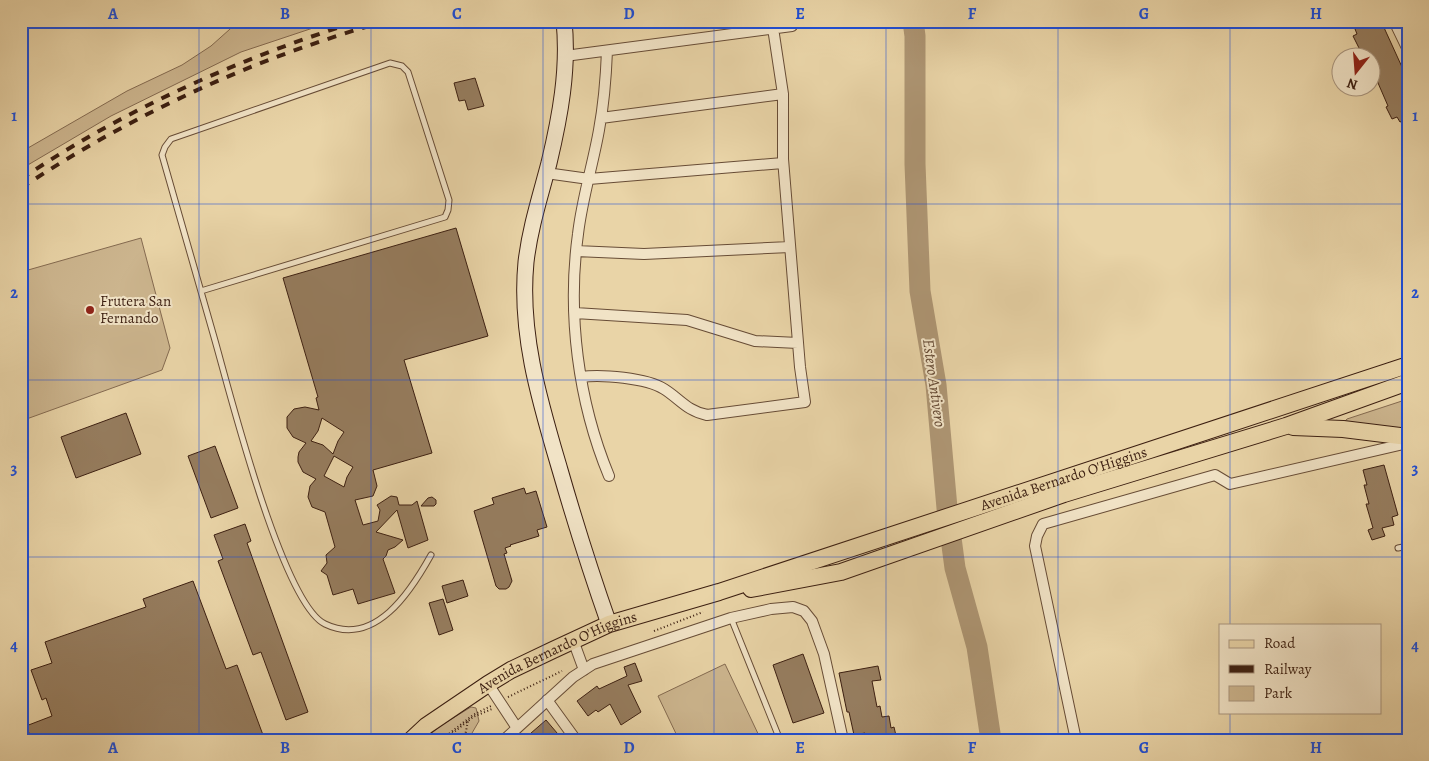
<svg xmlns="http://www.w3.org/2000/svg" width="1429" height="761" viewBox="0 0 1429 761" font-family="Alegreya,serif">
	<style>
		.green { fill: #ccb58e; stroke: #846a50 }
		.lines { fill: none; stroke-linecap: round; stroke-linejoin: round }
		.river { stroke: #ae9674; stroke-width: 21 }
		.building { fill: #967d5f; stroke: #3c1f11; fill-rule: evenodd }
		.lane-casing { stroke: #674c36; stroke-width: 7 }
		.street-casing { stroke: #674c36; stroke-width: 12 }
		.secondary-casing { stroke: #3c1f11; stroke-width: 17 }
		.primary-casing { stroke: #3c1f11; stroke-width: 18 }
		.path { stroke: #3c1f11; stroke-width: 2; stroke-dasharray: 1 2.5; stroke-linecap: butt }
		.lane { stroke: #f1e3c6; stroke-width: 5 }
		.street { stroke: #f1e3c6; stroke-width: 10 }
		.secondary { stroke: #f1e3c6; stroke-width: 15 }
		.primary { stroke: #e9d4a7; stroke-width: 16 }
		.rail { stroke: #3c1f11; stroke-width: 4; stroke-dasharray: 9 9; stroke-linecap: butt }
		.grid { fill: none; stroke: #1d4ed8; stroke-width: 1; stroke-opacity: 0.55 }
		.poi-dot { fill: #8f2418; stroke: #f1e3c6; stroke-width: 2 }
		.labels { text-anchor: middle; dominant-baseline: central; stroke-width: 4; stroke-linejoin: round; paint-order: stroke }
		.poi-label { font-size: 15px; fill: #3c1f11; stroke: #f1e3c6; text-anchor: start }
		.street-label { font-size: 15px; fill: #3c1f11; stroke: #f1e3c6 }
		.water-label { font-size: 16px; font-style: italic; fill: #644934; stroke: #f1e3c6 }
		.neatline { fill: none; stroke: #1d4ed8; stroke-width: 2 }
		.grid-label { font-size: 16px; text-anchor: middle; font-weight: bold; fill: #1d4ed8 }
	</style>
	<rect width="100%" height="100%" fill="#e9d4a7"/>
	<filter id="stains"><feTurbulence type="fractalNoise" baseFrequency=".004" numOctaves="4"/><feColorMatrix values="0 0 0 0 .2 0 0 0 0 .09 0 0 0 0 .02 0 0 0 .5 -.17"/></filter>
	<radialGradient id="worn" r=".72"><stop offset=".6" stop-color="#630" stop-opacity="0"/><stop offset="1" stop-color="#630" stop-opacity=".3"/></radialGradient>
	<path class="green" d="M239,21h40l2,6 19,-6h34l-93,31 -130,64 -90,53v-17l106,-61 55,-26 29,-19z
		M141,238l29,110 -8,22 -141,51v-149z
		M1408,399v32l-63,-10 2,-2z
		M725,664l36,76h-82l-21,-44z
		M471,707l5,1 3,13 -11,19h-44l16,-14z"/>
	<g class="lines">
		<path class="river" d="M913,21l2,15v128l5,127 16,94 11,123 8,60 22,79 14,93"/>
	</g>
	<path class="building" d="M1357,21h24l26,57h-2l3,6v35l-8,3 -3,-5 -5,2 -6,-12 2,-1 -13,-30 -3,2v-20h-8l-11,-22 4,-2 -2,-5 4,-2z
		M475,78l9,28 -16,4 -3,-10 -6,1 -5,-18z
		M456,228l32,108 -84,24 28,93 -59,17 4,16 -4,10 -18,4 8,25 15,-4 2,-11 -3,-5 14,-9 6,1 2,8h13l5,-4 11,39 -20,8 -11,-38 -21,22 27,8 -8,7 -7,3 -2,6 -3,3 12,34 -37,11 -5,-15 -20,6 -6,-20 -6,-4 6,-8 -1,-8 9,-8 -10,-35 -13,-5 -4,-10 2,-11 6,-7 -13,-7 -5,-10v-5l1,-5 7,-9 -13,-6 -6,-9v-11l7,-8 11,-2 14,3 -3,-12 2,-1 -35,-119zM322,418l22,14 -6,9 -5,13 -10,-9 -12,-4 7,-10zM334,456l19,11 -6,10 -3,10 -20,-11z
		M126,413l15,41 -65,24 -15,-41z
		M215,446l23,62 -27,10 -23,-62z
		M1384,465l14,50 -6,2 2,8 -12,3 3,8 -13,4 -4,-10 5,-2 -7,-24h3l-5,-19h3l-4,-15z
		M524,488l2,6 10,-3 11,36 -10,3 2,6 -29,9 1,1 -6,2 2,5 -3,1 8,27 -3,6 -3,2h-7l-3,-3 -22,-75 20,-7 -2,-6z
		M432,497l4,3v4l-2,2h-13l7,-8z
		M245,524l6,17 -4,2 61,169 -22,8 -25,-68 -8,3 -35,-94 5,-2 -9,-24z
		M463,580l5,16 -21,7 -5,-17z
		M193,581l33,88 11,-4 26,70 -12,5h-219l-6,-14 26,-10 -6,-18 -4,2 -11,-30 21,-7 -7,-21 101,-35 -3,-8z
		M443,599l10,31 -14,5 -10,-32z
		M803,654l21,59 -31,10 -20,-58z
		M635,663l7,18 -14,4 13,27 -20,13 -11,-21 -12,8 -2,-2 -8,6 -11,-15 20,-15 2,3 28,-13 -3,-9z
		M878,666l3,14 -9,1 5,26 3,-1 2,11 7,-1 2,12 3,-1 3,13h-30l-2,-7 -11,2 -5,-23h-2l-8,-39z
		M546,720l17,20h-40z"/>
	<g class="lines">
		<defs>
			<path id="lane" d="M201,291l244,-74 3,-7 1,-10 -41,-128 -6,-6 -12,-3 -219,76 -6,8 -3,8c18,61 35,122 52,182 15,52 68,266 111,287 50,24 86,-33 106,-69
				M1398,548l10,-2
				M731,618l49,122"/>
			<path id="street" d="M1394,21l14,29
				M607,51c-1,26 -3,52 -8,79 -6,34 -17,69 -21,104 -11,80 0,167 31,242
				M565,56l227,-30
				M601,118l182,-24
				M546,173l43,6 194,-16
				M576,251l68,3 146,-7
				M575,313l112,7 68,21 43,2
				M581,377c20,-3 66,1 83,12 16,10 23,22 43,26l98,-13 -5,-35 -17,-208v-65l-10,-66
				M573,640l11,30
				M488,684l29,44
				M547,700l29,40
				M504,740l69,-63 20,-13 138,-46 40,-9 22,-2 11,4 8,10 12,33 19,86
				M1076,740l-41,-194 2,-10 6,-12 172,-49 15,9 178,-41"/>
			<path id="secondary" d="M564,21c5,48 -4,96 -15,142 -9,34 -19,65 -23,99 -7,72 14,140 34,208 15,52 31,103 49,154"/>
			<g id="primary">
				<path d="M1293,427l50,2 65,8"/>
				<path d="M751,589l90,-17 223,-78 222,-68 122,-44"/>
				<path id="s1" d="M411,740l15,-14 62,-42 23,-14 42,-20 56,-26 110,-32 689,-227"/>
			</g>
		</defs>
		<use href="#lane" class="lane-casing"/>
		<use href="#street" class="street-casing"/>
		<use href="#secondary" class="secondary-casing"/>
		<use href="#primary" class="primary-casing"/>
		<path class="path" d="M654,631l49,-19
			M508,697l54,-26
			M441,740l32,-25 18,-9
			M444,740l29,-23 19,-8
			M459,740l6,-4 3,-15"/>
		<use href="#lane" class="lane"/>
		<use href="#street" class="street"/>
		<use href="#secondary" class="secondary"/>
		<use href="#primary" class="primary"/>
		<path class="rail" d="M21,179c104,-70 219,-121 338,-158
			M21,188c88,-58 183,-106 283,-141 27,-9 55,-19 84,-26"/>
	</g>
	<path class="grid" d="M199,21v719M371,21v719M543,21v719M714,21v719M886,21v719M1058,21v719M1230,21v604M21,204h1387M21,380h1387M21,557h1387M1230,712v28"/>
	<circle class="poi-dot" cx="90" cy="310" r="5"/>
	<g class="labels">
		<g class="poi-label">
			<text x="100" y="301">Frutera San<tspan x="100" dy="17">Fernando</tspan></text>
		</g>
		<g class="street-label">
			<text stroke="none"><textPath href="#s1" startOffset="708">Avenida Bernardo O'Higgins</textPath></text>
			<text stroke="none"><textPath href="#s1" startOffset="172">Avenida Bernardo O'Higgins</textPath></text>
		</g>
		<g class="water-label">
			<text transform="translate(934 383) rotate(82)">Estero Antivero</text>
		</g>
	</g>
	<rect width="1429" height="761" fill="none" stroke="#e9d4a7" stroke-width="55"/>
	<rect x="1219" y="624" width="162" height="90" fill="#f1e3c6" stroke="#a9957e"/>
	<rect x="1229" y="640" width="25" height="8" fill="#e9d4a7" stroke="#a9957e"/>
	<text x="1264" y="648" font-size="15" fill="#3c1f11">Road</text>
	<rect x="1229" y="665" width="25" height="8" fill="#3c1f11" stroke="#a9957e"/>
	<text x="1264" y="674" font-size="15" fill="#3c1f11">Railway</text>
	<rect x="1229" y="686" width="25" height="15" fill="#ccb58e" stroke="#a9957e"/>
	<text x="1264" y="698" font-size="15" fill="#3c1f11">Park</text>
	<g transform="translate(1356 72) rotate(197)"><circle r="24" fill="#f1e3c6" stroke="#a9957e"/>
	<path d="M0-4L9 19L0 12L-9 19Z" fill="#8f2418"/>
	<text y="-8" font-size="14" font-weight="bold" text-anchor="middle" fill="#3c1f11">N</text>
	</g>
	<rect x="28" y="28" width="1374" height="706" class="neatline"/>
	<g class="grid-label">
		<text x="113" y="19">A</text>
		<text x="285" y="19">B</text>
		<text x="457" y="19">C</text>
		<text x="629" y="19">D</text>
		<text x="800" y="19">E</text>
		<text x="972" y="19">F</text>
		<text x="1144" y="19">G</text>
		<text x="1316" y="19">H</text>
		<text x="14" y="121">1</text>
		<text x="1415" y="121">1</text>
		<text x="14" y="298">2</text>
		<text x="1415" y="298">2</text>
		<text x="14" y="474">3</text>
		<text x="1415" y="474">3</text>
		<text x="14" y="651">4</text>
		<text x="1415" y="651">4</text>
		<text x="113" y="753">A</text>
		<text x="285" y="753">B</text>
		<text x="457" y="753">C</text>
		<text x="629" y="753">D</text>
		<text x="800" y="753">E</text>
		<text x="972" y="753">F</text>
		<text x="1144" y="753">G</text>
		<text x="1316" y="753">H</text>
	</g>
	<rect width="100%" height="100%" filter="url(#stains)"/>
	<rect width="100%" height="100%" fill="url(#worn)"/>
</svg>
